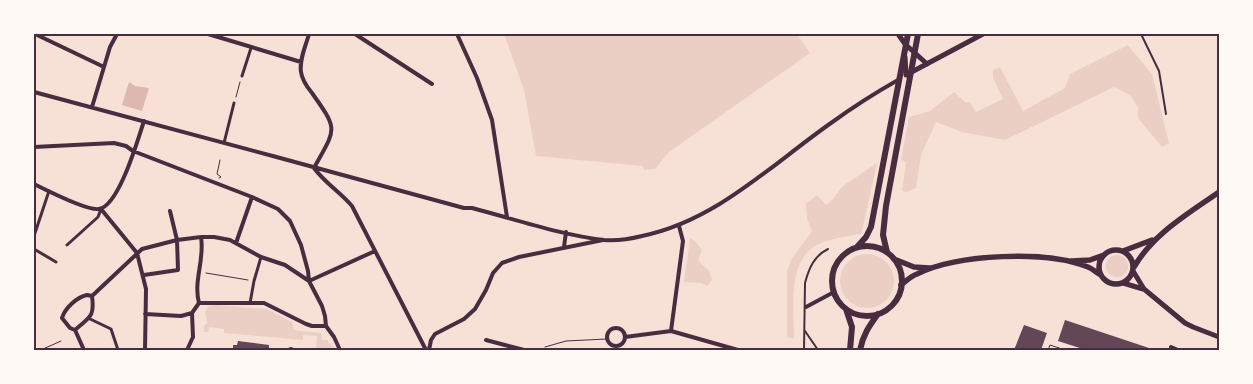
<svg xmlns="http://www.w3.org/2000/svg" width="1253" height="384" viewBox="0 0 1253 384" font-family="Inter,sans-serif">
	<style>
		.green { fill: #ebcfc5 }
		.water { fill: #dcb8b0 }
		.building { fill: #644757 }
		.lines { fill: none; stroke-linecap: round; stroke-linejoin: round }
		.path { stroke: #4a2c40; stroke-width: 1 }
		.service { stroke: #4a2c40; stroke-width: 2 }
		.pedestrian { stroke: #4a2c40; stroke-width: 3 }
		.minor { stroke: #4a2c40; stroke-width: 4 }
		.tertiary { stroke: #4a2c40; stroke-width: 5 }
		.secondary { stroke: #4a2c40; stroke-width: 5.5 }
		.primary { stroke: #4a2c40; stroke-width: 6 }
		.neatline { fill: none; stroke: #4a2c40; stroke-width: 2 }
	</style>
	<rect width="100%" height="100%" fill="#f7e1d7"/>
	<path class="green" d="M504,34h293l13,19 -141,99 -14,17 -11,1 -1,-4 -107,-10 -12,-66z
		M1128,45l24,29 17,69 -7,4 -24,-29v-11l-8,-12 -16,-8 -109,53 -43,-8 -26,-10 -15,33 -5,33 -10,4 -4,-1 4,-29 -5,-2 8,-43 21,-6 24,-19 11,10h5l6,10 27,-13 -10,-21v-8l7,-3 23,44 42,-23 5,-14z
		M877,163l-16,72 -2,-1c-12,3 -27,4 -38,9 -35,14 -27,65 -27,96l-7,-2v-66l5,-13 20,-27 -5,-12 -1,-15 11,-9 9,10 6,-5 11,-14z
		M690,238l5,3 7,9 -4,10 11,11 3,9 -5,6 -6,-3 -17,-1z
		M840 281a27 27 0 1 1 54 0a27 27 0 1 1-54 0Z
		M1106 266a11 11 0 1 1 22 0a11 11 0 1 1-22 0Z
		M216,305l51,4 25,13 2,8 27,3 1,7h6v3l4,2 3,5h-23l1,-2h3l1,-12 -14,-1v5l-79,-7v-4l-15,-2 -1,5h-4v-6l3,-3 -2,-12 4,-5z"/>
	<path class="water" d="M129,82l6,4 14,2 -7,23 -20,-6z"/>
	<path class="building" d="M1065,320l90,30h-69l-28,-9z
		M1024,325l23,8 -6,17h-27z
		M238,341l31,4v5h-36v-5h4z"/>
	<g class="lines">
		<path class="path" d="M236,97l4,-15
			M219,178l2,-1 -4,-3 3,-14
			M206,273l42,7
			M545,347l21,-6 41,-2
			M41,350l20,-9
			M198,350l8,-1
			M1048,350l2,-5 15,5"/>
		<path class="service" d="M1141,34l18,37 7,43
			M805,331l13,19
			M286,350l5,-2 5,2
			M804,350l1,-67c4,-15 9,-27 23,-34"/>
		<path class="pedestrian" d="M242,76l9,-28
			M224,143l10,-40
			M34,236l15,-45
			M67,245l31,-28 3,-8
			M34,249l22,13
			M250,303l4,-22 7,-24
			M88,318l23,11 7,21"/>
		<path class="minor" d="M35,34l69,33
			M208,34l93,28
			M309,34c-3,11 -10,26 -8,38 1,7 6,15 11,21 27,38 24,35 2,75
			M355,34l77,50
			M457,34l20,44 15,42 15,97
			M34,92c143,38 287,77 430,116h8c42,11 89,27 132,32 12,1 26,-1 38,-4 74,-15 129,-71 189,-113 22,-16 44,-30 67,-43
			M92,107l18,-60 7,-13
			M34,147l80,-4 12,3 7,5 119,46 26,12 12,12 11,24 7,26 1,10 13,25 3,10 1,10 8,11 6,13
			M314,168c11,15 26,24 38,38l74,144
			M34,184c12,6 53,27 65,25 20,-3 39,-70 45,-88
			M101,209l36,44 9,36 -1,61
			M236,243l16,-46
			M564,247l2,-15
			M144,275l34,-5 -1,-30 -7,-29
			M309,281l66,-30
			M87,295l5,1c3,22 -3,21 -17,34l-5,-2 -8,-10c3,-10 15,-21 25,-23z
			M92,296l50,-47 35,-9 24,-3h13l16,3 31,17 24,8 24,16
			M199,303h65l42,21 6,2h14
			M199,303c-6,-22 6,-44 2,-66
			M806,307l28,-15
			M145,314l36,2 11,-3 7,-10
			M607 337a9 9 0 1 1 18 0a9 9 0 1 1-18 0Z
			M75,330l9,20
			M671,331l12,-90 -4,-15
			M625,337l46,-6 67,19
			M486,340l38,10
			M1171,347l7,3
			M187,350l6,-13 -1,-24
			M429,350l2,-10 4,-6 29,-15 11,-10 11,-19 7,-17 9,-10 17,-6 84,-17
			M533,350h7"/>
		<path class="tertiary" d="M898,34l7,10 22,20
			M905,57l1,18 77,-41
			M1133,271l11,18 41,34 8,4 26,10
			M1123,283l20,6"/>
		<path class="secondary" d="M1099 267a17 17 0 1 1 34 0a17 17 0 1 1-34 0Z
			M1123,251l29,-11
			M894,259l20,8 15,1
			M1072,261l18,-1 14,-5
			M1134,267c20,-34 54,-53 85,-75
			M901,285c5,-4 10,-9 16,-11 41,-20 129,-24 171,-7 5,2 9,6 13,8"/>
		<path class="primary" d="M832 281a35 35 0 1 1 70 0a35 35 0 1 1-70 0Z
			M857,247l9,-10 5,-10 37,-193
			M887,252l-4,-17 3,-29 32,-172
			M846,309l6,18 -2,23
			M860,350c3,-15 9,-24 18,-36"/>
	</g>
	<rect width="1253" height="384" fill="none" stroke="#fffaf5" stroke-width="70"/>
	<rect x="35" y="35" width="1183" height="314" class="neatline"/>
</svg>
